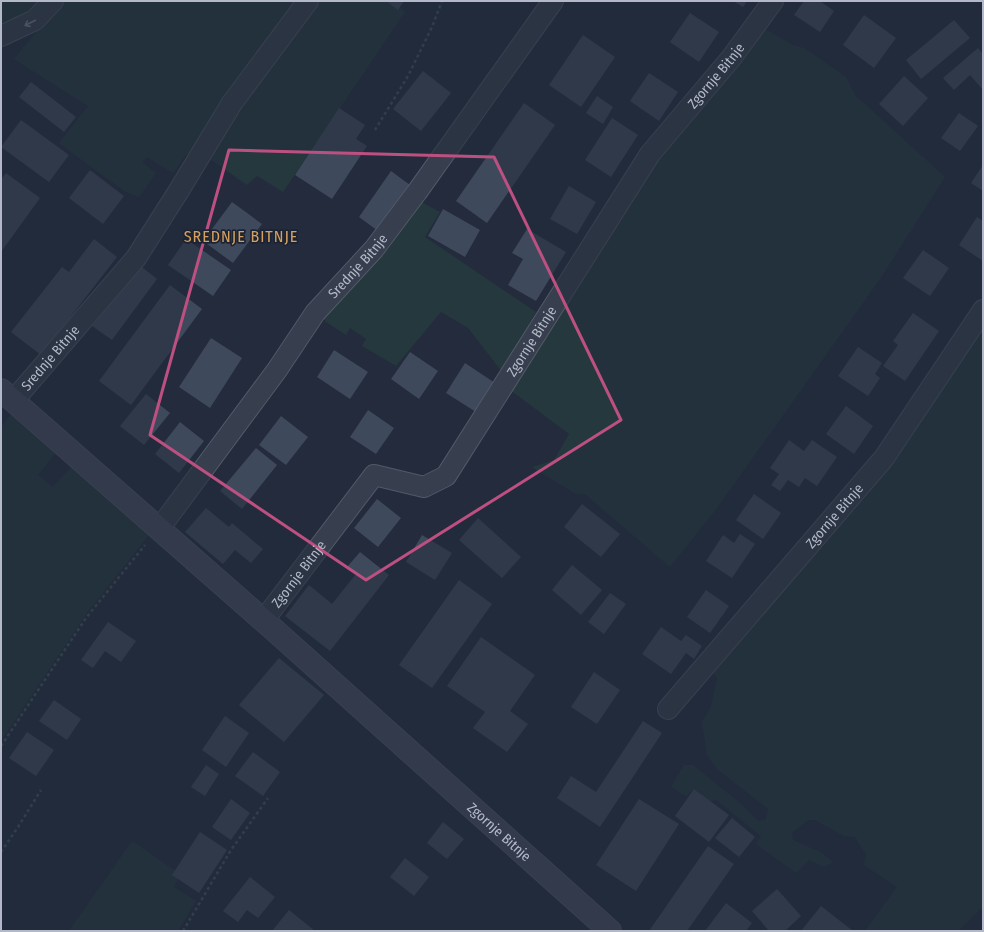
<svg xmlns="http://www.w3.org/2000/svg" width="984" height="932" viewBox="0 0 984 932" font-family="'Fira Sans Condensed',sans-serif">
	<style>
		.green { fill: #25383e }
		.building { fill: #3f495c }
		.lines { fill: none; stroke-linecap: round; stroke-linejoin: round }
		.street-casing { stroke: #525968; stroke-width: 22 }
		.secondary-casing { stroke: #525968; stroke-width: 24 }
		.path { stroke: #43555b; stroke-width: 2.5; stroke-dasharray: 3 3; stroke-linecap: butt }
		.street { stroke: #373e4d; stroke-width: 20 }
		.secondary { stroke: #454c60; stroke-width: 22 }
		.oneway { stroke: #7b8291 }
		.marked { fill: none; stroke: #bd5081; stroke-width: 3; stroke-linejoin: round }
		.labels { text-anchor: middle; dominant-baseline: central; stroke-width: 3.5; stroke-linejoin: round; paint-order: stroke }
		.street-label { font-size: 14px; fill: #b3b9c8; stroke: #1c2332 }
		.quarter-label { font-size: 16px; letter-spacing: 1px; fill: #d5a161; stroke: #1c2332 }
	</style>
	<rect width="100%" height="100%" fill="#232b3d"/>
	<path class="green" d="M1,1h45l-14,11 -31,16z
		M61,1h239l-107,150 -8,5 -12,17 -26,-16 -5,5 14,11 -17,24 -15,-6 -65,-48 29,-37 -74,-47z
		M314,1h76l15,11 -122,180 -26,-16 -10,9 -40,-28 32,-52z
		M763,28l30,17 11,3 42,29 9,18 90,82 -65,102 -166,233 -44,55 -85,-73h-9l-44,-27 22,-7 15,-26 -59,-44 134,-215z
		M418,200l22,12 -15,25 111,75 -9,16 5,4 -30,40 -34,-44 -27,-16 -45,54 -34,-20 4,-7 -16,-11 -4,7 -20,-13 -2,-3v-3z
		M983,320v587l-25,24h-93l32,-44 -33,-22 2,-10 -11,-18 -11,-1 -29,-16h-7l-16,13 1,7 29,13 11,9 -9,5 -15,-7 -13,13 -40,-29 5,-8 -46,-37 -4,3 -16,-13 -9,7 -15,-9 13,-22h9l47,38 18,18 8,-1 2,-11 -51,-40 -10,-14 -5,-33 9,-15 6,-29 -6,-8z
		M12,413l46,37 -20,25 15,12 20,-22 76,70 -62,78 -86,128v-314z
		M132,841l48,33 -6,13 22,14 -18,30h-109z"/>
	<path class="building" d="M386,1h18l-6,9z
		M733,1h14l-4,6z
		M804,1h16l14,10 -14,21 -26,-17z
		M690,13l29,19 -20,30 -29,-20z
		M864,15l32,23 -22,30 -31,-23z
		M954,20l16,18 -49,41 -15,-19z
		M583,35l32,22 -34,50 -32,-22z
		M978,48l5,6v36l-13,-15 -16,15 -11,-12z
		M423,71l28,22 -30,38 -28,-22z
		M649,73l29,19 -19,29 -29,-20z
		M904,76l24,22 -25,28 -24,-22z
		M31,82l45,35 -12,15 -45,-35z
		M597,96l16,11 -10,17 -17,-11z
		M524,103l31,22 -68,98 -31,-22z
		M339,108l26,17 -9,14 11,7 -35,53 -37,-24z
		M959,113l19,13 -18,25 -19,-13z
		M612,118l26,17 -27,42 -26,-17z
		M21,120l48,35 -20,27 -48,-35z
		M983,165v26l-12,-8z
		M90,170l34,26 -21,28 -34,-26z
		M391,171l19,14 -32,46 -19,-14z
		M6,173l34,25 -39,54v-73z
		M569,186l27,16 -19,32 -27,-15z
		M232,202l30,22 -29,39 -30,-22z
		M443,209l37,21 -15,27 -37,-21z
		M977,217l6,4v40l-24,-16z
		M527,229l39,23 -30,49 -28,-16 15,-26 -11,-6z
		M94,239l23,18 -76,98 -30,-23 51,-65 7,5z
		M186,239l45,31 -18,26 -45,-31z
		M923,250l26,18 -19,28 -27,-18z
		M138,264l19,15 -45,61 -20,-14z
		M170,285l32,24 -71,96 -32,-24z
		M913,313l26,18 -34,50 -22,-15 15,-21 -5,-4z
		M211,338l31,20 -32,50 -31,-21z
		M858,347l24,16 -7,11 5,4 -12,18 -30,-20z
		M334,350l34,22 -18,27 -33,-22z
		M410,352l28,19 -19,28 -28,-20z
		M465,363l30,20 -19,29 -30,-19z
		M146,394l24,19 -26,32 -24,-19z
		M846,406l27,20 -19,28 -28,-20z
		M368,410l26,18 -18,26 -26,-17z
		M281,416l27,21 -22,28 -27,-20z
		M180,422l24,19 -25,32 -24,-19z
		M789,440l15,11 8,-11 25,17 -20,29 -12,-8 -6,9 -11,-7 -8,11 -9,-6 8,-11 -9,-6z
		M256,448l21,17 -35,44 -22,-18z
		M754,494l27,19 -18,26 -27,-19z
		M377,499l24,19 -23,29 -24,-19z
		M582,504l38,30 -19,23 -37,-30z
		M206,508l23,19 3,-4 31,26 -12,14 -16,-13 -12,14 -38,-32z
		M478,518l43,39 -19,21 -43,-38z
		M740,534l15,10 -23,34 -26,-17 17,-26 11,8z
		M422,535l30,18 -17,27 -29,-18z
		M360,552l29,23 -59,76 -45,-35 24,-31 23,19 24,-30 -9,-7z
		M572,565l30,25 -21,25 -29,-25z
		M459,580l33,24 -60,84 -33,-23z
		M706,590l23,16 -19,27 -23,-16z
		M610,593l16,11 -22,30 -16,-12z
		M108,622l28,19 -15,21 -16,-11 -12,17 -12,-8z
		M661,627l20,14 5,-6 16,11 -8,13 -8,-6 -15,21 -29,-20z
		M481,637l54,38 -25,36 18,13 -21,28 -34,-24 12,-16 -38,-26z
		M279,658l45,37 -40,47 -45,-37z
		M594,672l26,18 -23,34 -26,-17z
		M54,700l27,19 -14,21 -28,-19z
		M225,716l24,17 -23,34 -24,-17z
		M643,721l19,12 -62,94 -43,-29 14,-22 25,16z
		M27,732l27,18 -18,26 -27,-18z
		M253,752l27,20 -17,24 -28,-20z
		M206,765l13,9 -14,22 -14,-9z
		M694,789l35,26 -20,27 -34,-26z
		M231,799l19,14 -19,27 -19,-13z
		M639,799l40,25 -43,67 -40,-26z
		M732,818l23,19 -16,20 -24,-19z
		M443,822l21,17 -17,20 -20,-16z
		M200,832l27,18 -28,43 -27,-18z
		M708,846l26,18 -47,67h-38z
		M405,858l24,19 -15,19 -24,-19z
		M250,877l25,20 -17,21 -11,-8 -9,12 -15,-11z
		M777,889l24,27 -16,15h-16l-17,-20z
		M726,903l26,20 -6,8h-41z
		M821,906l32,25h-52z
		M289,910l26,21h-43z"/>
	<g class="lines">
		<defs>
			<g id="street">
				<path d="M1,36l34,-16 18,-19"/>
				<path id="s1" d="M13,401l123,-143 42,-66 54,-89 76,-102"/>
				<path id="s2" d="M159,529l118,-159 38,-57 59,-64 43,-57 136,-191"/>
				<path id="s3" d="M263,621l111,-146 50,12 22,-11 204,-322 82,-97 41,-56"/>
				<path id="s4" d="M668,709l216,-251 99,-148"/>
			</g>
			<g id="secondary">
				<path id="s5" d="M1,390l271,238 338,303"/>
			</g>
		</defs>
		<use href="#street" class="street-casing"/>
		<use href="#secondary" class="secondary-casing"/>
		<path class="path" d="M375,130l33,-54 24,-49 10,-26
			M1,746l85,-128 59,-73
			M1,852l17,-25 23,-37
			M183,931l48,-81 37,-52"/>
		<use href="#street" class="street"/>
		<use href="#secondary" class="secondary"/>
	</g>
	<defs><path id="oneway-shaft" d="M-6 0H5M1.5-3L5.5 0L1.5 3" fill="none" stroke-width="1.6" stroke-linecap="round" stroke-linejoin="round"/></defs>
	<use class="oneway" href="#oneway-shaft" transform="translate(30 23) rotate(153)"/>
	<path d="M0 0H984V932H0ZM229,150l265,7 127,263 -255,160 -216,-145z" fill="#232b3d" fill-opacity=".55" fill-rule="evenodd"/>
	<path class="marked" d="M229,150l265,7 127,263 -255,160 -216,-145z"/>
	<g class="labels">
		<g class="street-label">
			<text stroke="none"><textPath href="#s3" startOffset="743">Zgornje Bitnje</textPath></text>
			<text stroke="none"><textPath href="#s2" startOffset="330">Srednje Bitnje</textPath></text>
			<text stroke="none"><textPath href="#s3" startOffset="419">Zgornje Bitnje</textPath></text>
			<text stroke="none"><textPath href="#s1" startOffset="57">Srednje Bitnje</textPath></text>
			<text stroke="none"><textPath href="#s4" startOffset="255">Zgornje Bitnje</textPath></text>
			<text stroke="none"><textPath href="#s3" startOffset="59">Zgornje Bitnje</textPath></text>
			<text stroke="none"><textPath href="#s5" startOffset="666">Zgornje Bitnje</textPath></text>
		</g>
		<g class="quarter-label">
			<text x="241" y="236">SREDNJE BITNJE</text>
		</g>
	</g>
	<rect width="984" height="932" fill="none" stroke="#b3b9c8" stroke-width="4"/>
</svg>
